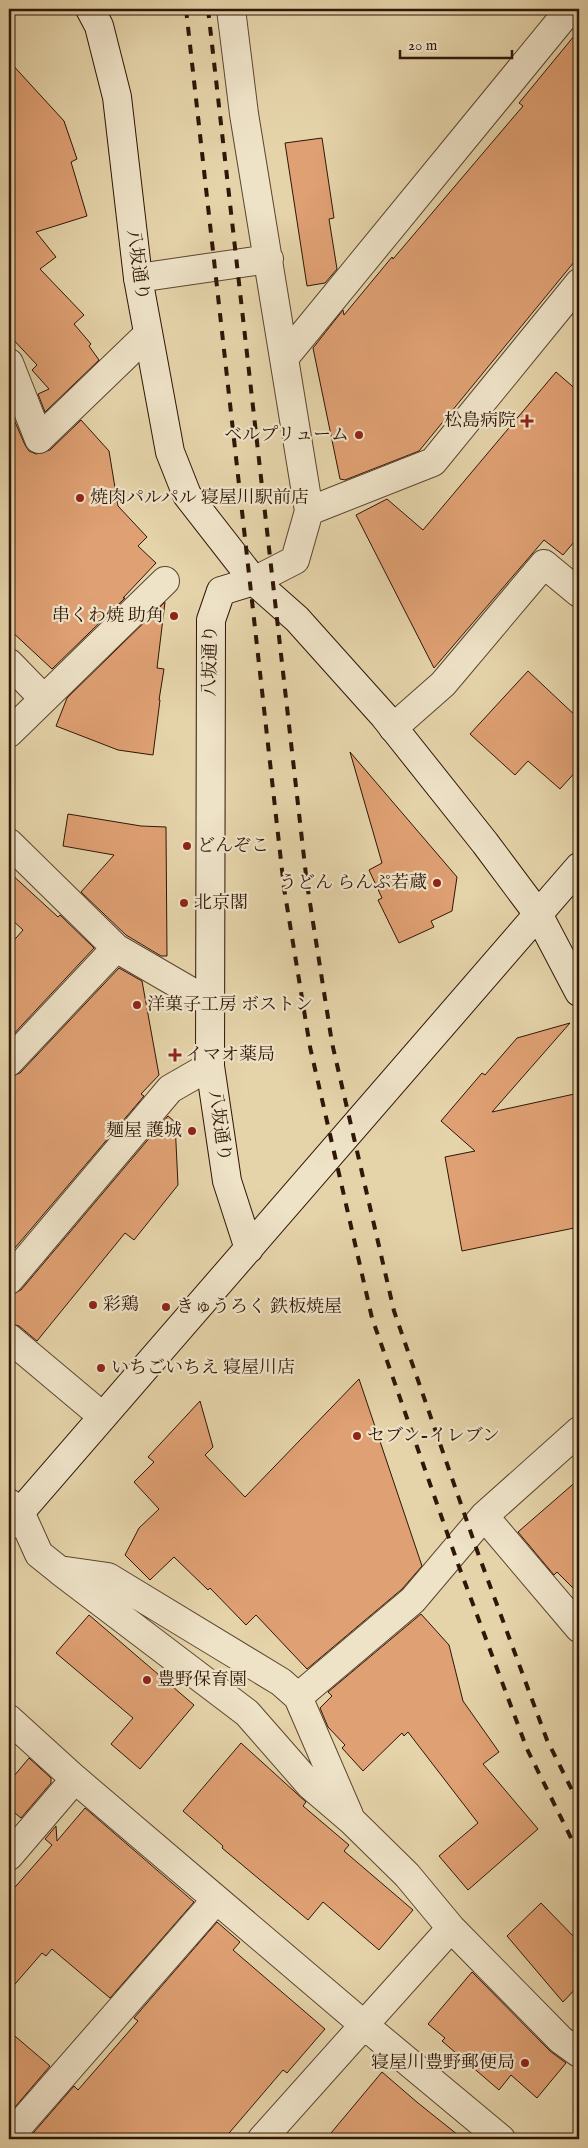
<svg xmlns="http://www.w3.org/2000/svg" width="588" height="2148" viewBox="0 0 588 2148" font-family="'IM FELL English','Noto Serif JP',serif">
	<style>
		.building { fill: #dfa073; stroke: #2f1608 }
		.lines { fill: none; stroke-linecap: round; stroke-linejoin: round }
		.street-casing { stroke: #5c4530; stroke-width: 30 }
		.secondary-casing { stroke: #2f1608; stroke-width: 30 }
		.street { stroke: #eee2c7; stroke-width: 28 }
		.secondary { stroke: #eee2c7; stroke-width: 28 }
		.rail { stroke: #2f1608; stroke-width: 4; stroke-dasharray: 9 9; stroke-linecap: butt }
		.poi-dot { fill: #8f2418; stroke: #eee2c7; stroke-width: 2 }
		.labels { text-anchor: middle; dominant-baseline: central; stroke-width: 4.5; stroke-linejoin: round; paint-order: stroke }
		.street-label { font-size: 18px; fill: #2f1608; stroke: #eee2c7 }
		.poi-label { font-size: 18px; fill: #2f1608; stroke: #eee2c7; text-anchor: start }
	</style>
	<rect width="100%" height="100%" fill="#e5d3a9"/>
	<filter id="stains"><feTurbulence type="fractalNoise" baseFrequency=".004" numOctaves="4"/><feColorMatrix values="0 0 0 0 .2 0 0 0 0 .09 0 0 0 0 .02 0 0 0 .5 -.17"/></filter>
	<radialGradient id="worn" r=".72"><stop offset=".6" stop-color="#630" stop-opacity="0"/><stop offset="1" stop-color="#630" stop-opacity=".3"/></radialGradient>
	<path class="building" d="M579,30v226l-160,195 -74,29 -5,-1 -27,-131 30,-38 1,5 48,-58 1,2 130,-153 -4,-3z
		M9,61l55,60 13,38 -6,3 16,54 -51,16 20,25 -16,12 44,46 -10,9 17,20 -2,2 10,14 -54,52 -7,-18 11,-5 -17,-19 5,-5 -28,-30z
		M322,138l12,80 -5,1 8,50 -12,14 -18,3 -22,-143z
		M556,372l23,20v144l-16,19 -19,-15 -110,128 -78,-153 31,-16 36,31z
		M9,408l16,37 4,6 7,3 14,-4 31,-30 28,31 9,55 29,31 -9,9 18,17 -33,35h2l-73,71 -43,-40z
		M165,602l-8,66 7,1 -5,31h1l-7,55 -35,-5 -62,-24 11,-28z
		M528,671l51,48v49l-19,21 -32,-28 -13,14 -45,-41z
		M350,752l107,125 -5,34 -21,10 3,6 -35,16 -21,-43 4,-2 -13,-28 13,-7z
		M68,814l73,12 25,1 1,129h-6l-35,-21 -45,-43 33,-37 -51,-9z
		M9,872l49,45 2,-2 34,33 -85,91v-93l14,-16 -14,-13z
		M119,968l23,13 17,94 -18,19 3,2 -130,153 -5,-5v-167l11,-4z
		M570,1023l-78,89 87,-19v134l-117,24 -17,-94 30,-6 -34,-30 41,-48 3,2 32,-37z
		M168,1116l7,6 3,63 -44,55 -9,-7 -88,108 -18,-15 -10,-3v-28l12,-5z
		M359,1379l63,187 -20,23 -95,80 -51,-54 -10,10 -36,-37 -2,2 -34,-33 -24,23 -25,-25 14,-27 20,-19 -25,-27 20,-20 -6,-5 52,-56 13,46 -8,8 40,42z
		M579,1479v115l-22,-22 -3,3 -36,-43z
		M421,1614l28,31 14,56 36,51 -16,12 55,65 -70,61 -29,-34 39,-33 -70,-91 -4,4 -2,-3 -39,38 -21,-23 3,-3 -17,-18 -8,-19 12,-12 -4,-4z
		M89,1615l105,90 -54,64 -29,-25 22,-26 -77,-65z
		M241,1743l65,59 -3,4 46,39 -5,6 69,59 -34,40 -56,-48 -15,18 -86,-72 1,-2 -40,-35z
		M29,1758l22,20v5l-30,35 -12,-10v-26z
		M85,1808l109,94 -84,96 -58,-49 -6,7 -4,-3 -33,38v-97l43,-49 -7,-6 11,-13 1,15z
		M541,1903l38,39v43l-16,17 -56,-66z
		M217,1922l23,20 -7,8 92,79 -38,44 -4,-3 -59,69h-196l46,-53 4,4 60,-69 -4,-3z
		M472,1972l78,79 16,12 -29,35 -26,-23 -12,15 -57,-49 3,-3 -17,-14z
		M9,2031l41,35 -41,48z
		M382,2072l36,31 45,36h-137z"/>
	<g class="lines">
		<defs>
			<path id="street" d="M231,9l13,105 65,397 -14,49 -41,21
				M138,278l131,-19
				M285,357l285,-348
				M9,363l30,76 109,-105
				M309,511l124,-49 146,-179
				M9,663l35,36
				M393,728l50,-44 101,-120 35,29
				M9,733l156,-152
				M9,843l107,105 93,54
				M9,1062l107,-114
				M9,1280l161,-191 40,-23
				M9,1338l93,78
				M9,1503l11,9 19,42 20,16 49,7 173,105 17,15 115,-97 71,-84 95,-85
				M484,1516l95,112
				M60,1571l187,142 63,72 41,35 56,55 44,53 110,112 18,13
				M298,1697l51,118
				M9,1719l66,60 289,246 -102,114
				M9,1856l66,-77
				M451,1928l-87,97 137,114
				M9,2137l207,-237"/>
			<path id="secondary" d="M90,9l9,17 18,71 21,181 32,174 17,43 67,86 43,38 87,97 101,127 53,71 41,78
				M249,1249l-22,-68 -17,-115 1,-446 10,-29 33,-10
				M9,1525l570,-658"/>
		</defs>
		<use href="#street" class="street-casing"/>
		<use href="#secondary" class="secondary-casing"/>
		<use href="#street" class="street"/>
		<use href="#secondary" class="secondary"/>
		<path class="rail" d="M186,9l98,879 26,159 62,271 86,246 69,185 52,105
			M208,9l99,875 25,159 62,268 85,245 68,184 32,64"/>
	</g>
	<g class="poi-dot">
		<path d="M524.5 413.5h5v5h5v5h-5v5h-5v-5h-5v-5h5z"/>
		<circle cx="359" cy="435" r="5"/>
		<circle cx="80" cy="498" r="5"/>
		<circle cx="174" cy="616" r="5"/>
		<circle cx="187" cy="846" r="5"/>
		<circle cx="437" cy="883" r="5"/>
		<circle cx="184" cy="903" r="5"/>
		<circle cx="137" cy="1005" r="5"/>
		<path d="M172.5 1047.5h5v5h5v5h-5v5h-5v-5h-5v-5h5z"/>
		<circle cx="192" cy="1131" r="5"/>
		<circle cx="93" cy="1305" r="5"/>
		<circle cx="166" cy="1307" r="5"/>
		<circle cx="101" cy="1368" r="5"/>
		<circle cx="357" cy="1436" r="5"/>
		<circle cx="147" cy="1680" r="5"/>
		<circle cx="525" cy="2063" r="5"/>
	</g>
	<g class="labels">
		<g class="street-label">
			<text transform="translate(137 265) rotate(82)">八坂通り</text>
			<text transform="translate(211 661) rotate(-89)">八坂通り</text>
			<text transform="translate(219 1126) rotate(82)">八坂通り</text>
		</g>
		<g class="poi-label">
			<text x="516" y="421" text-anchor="end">松島病院</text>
			<text x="349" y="435" text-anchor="end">ベルプリューム</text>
			<text x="90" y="498">焼肉パルパル 寝屋川駅前店</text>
			<text x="164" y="616" text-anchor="end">串くわ焼 助角</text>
			<text x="197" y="846">どんぞこ</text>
			<text x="427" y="883" text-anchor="end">うどん らんぷ若蔵</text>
			<text x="194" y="903">北京閣</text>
			<text x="147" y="1005">洋菓子工房 ボストン</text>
			<text x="185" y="1055">イマオ薬局</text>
			<text x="182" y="1131" text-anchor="end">麺屋 護城</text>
			<text x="103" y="1305">彩鶏</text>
			<text x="176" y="1307">きゅうろく 鉄板焼屋</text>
			<text x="111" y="1368">いちごいちえ 寝屋川店</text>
			<text x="367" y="1436">セブン-イレブン</text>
			<text x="157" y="1680">豊野保育園</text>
			<text x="515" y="2063" text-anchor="end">寝屋川豊野郵便局</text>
		</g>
	</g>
	<rect width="588" height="2148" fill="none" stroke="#e5d3a9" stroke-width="30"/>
	<rect x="10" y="10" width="568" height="2128" fill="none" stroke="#2f1608" stroke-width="2.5"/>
	<rect x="15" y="15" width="558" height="2118" fill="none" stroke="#2f1608"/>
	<path d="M400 50v8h112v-8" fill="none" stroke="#2f1608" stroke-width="2.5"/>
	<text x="408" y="50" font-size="15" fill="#2f1608" stroke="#eee2c7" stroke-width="4" paint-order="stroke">20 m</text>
	<rect width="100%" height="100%" filter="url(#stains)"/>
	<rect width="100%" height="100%" fill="url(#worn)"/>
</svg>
